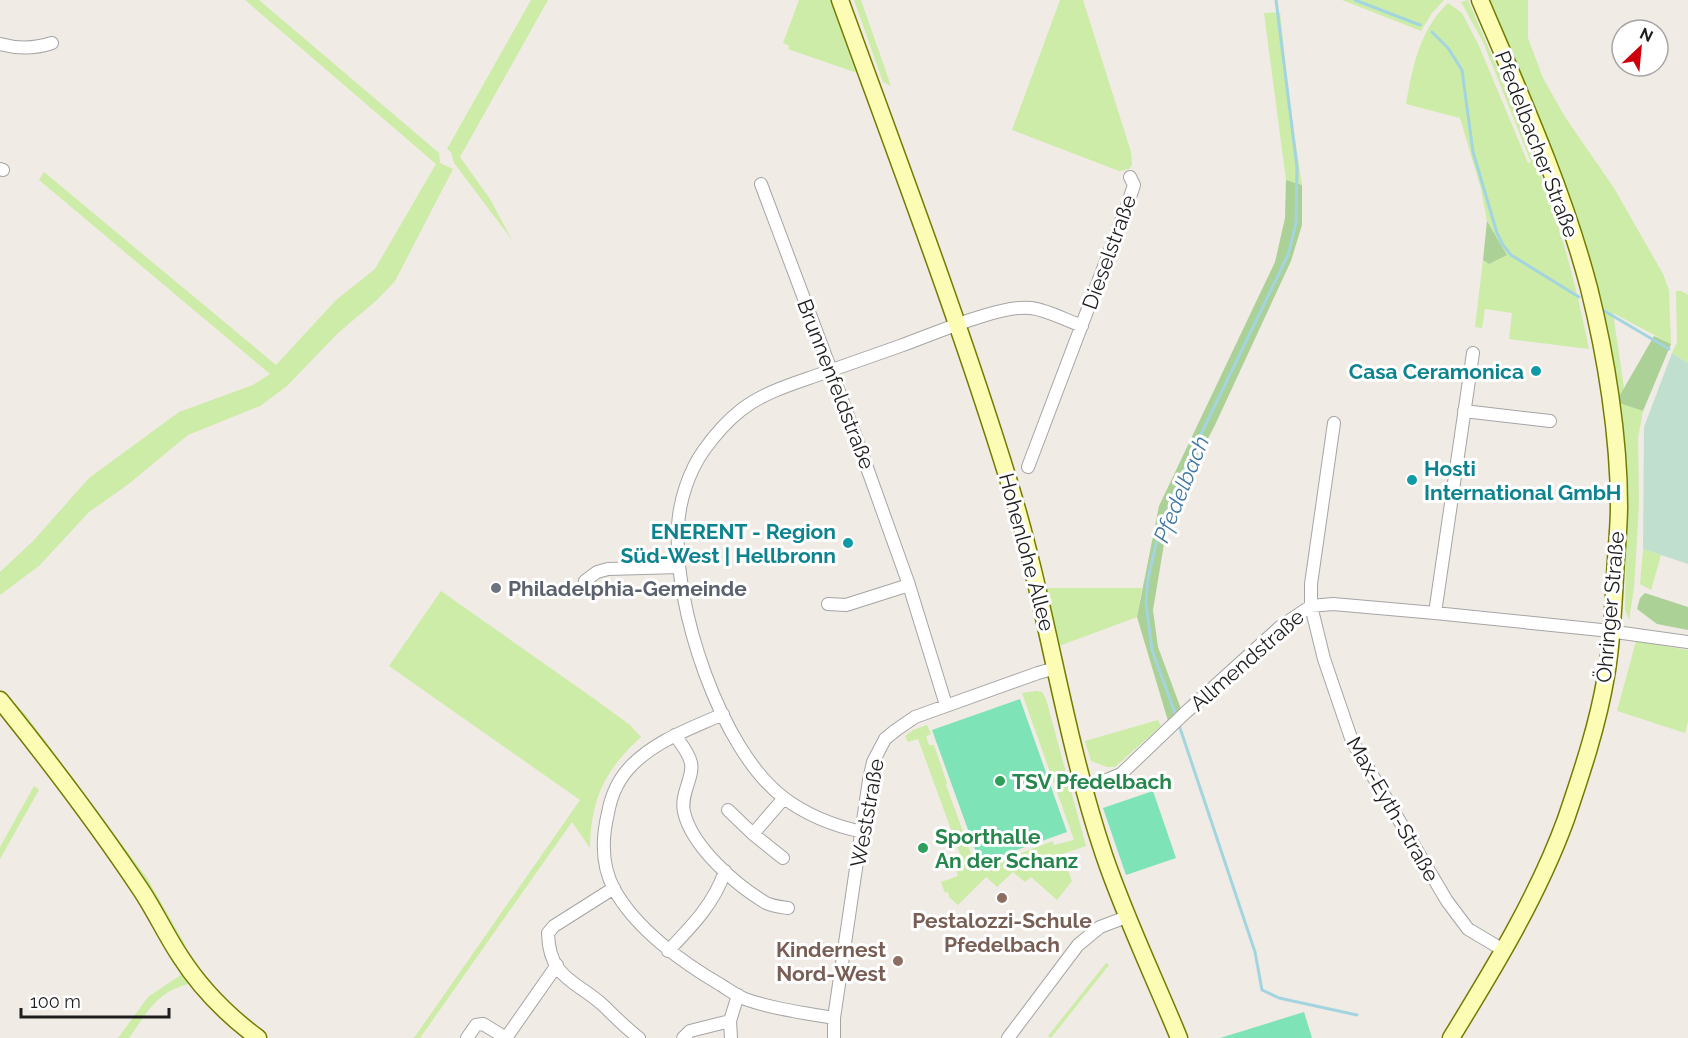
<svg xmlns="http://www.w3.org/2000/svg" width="1688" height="1038" viewBox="0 0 1688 1038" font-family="Raleway,sans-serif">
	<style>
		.grass { fill: #cdeca7 }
		.forest { fill: #abd197 }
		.wetland { fill: #c0dfcf }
		.pitch { fill: #7ee3b6 }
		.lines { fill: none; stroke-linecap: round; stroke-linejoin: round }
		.stream { stroke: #a2d5e0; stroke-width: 3 }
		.street-casing { stroke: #a5a5a5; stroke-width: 14 }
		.secondary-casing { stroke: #747b00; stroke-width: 19 }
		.street { stroke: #fff; stroke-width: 12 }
		.secondary { stroke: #fcfcb5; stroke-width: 16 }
		.culture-dot { fill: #0f9aa8; stroke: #fff; stroke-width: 2 }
		.worship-dot { fill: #6b7280; stroke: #fff; stroke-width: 2 }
		.leisure-dot { fill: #2e9e5b; stroke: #fff; stroke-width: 2 }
		.education-dot { fill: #8d6e63; stroke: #fff; stroke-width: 2 }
		.labels { text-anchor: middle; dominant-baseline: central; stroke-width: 6; stroke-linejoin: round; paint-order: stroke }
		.street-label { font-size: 21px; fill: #1e1e1e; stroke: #fff }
		.culture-label { font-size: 21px; font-weight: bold; fill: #0d838f; stroke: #fff; text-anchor: end }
		.worship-label { font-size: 21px; font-weight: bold; fill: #5b616d; stroke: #fff; text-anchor: start }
		.leisure-label { font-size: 21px; font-weight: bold; fill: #27864d; stroke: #fff; text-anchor: start }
		.education-label { font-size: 21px; font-weight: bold; fill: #785e54; stroke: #fff }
		.water-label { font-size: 22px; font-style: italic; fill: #4178a3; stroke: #fff }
	</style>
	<rect width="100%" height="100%" fill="#f0ebe4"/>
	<path class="grass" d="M245,0h14l180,153 1,10 13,6 -58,112 -18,19 -39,33 -51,53 -27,20 -72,29 -62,51 -37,26 -50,54 -39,29v-23l34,-32 55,-62 90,-66 74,-27 17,-11 -231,-194 5,-8 232,193 60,-65 39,-31 61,-105z
		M531,0h17l-88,157 30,42 22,41 -58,-77 -3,-11 -4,-3z
		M799,0h36l25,74 -72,-25 1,-3 -6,-3z
		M854,0h7l30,86 -8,-4z
		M1060,0h23l48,152 1,13 -3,4 -10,2 -107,-41z
		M1342,0h102l-12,13 -11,18z
		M1468,0c27,63 55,126 78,190 19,52 32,105 43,159l-80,-10 3,-26 -27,-4 -3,19 -7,-1 8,-67 6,4 18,-9 -20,-34 -6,-32 -21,-71 -54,-14c7,-38 13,-73 42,-101l14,10 17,33 49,117 3,-1 -48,-120 -22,-40z
		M1485,0h43v38l15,40 22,39 49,71 49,86 6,16 2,54 -58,-31 11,75 -8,14 27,9 -5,27 1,66 -5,84 -5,32 -4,-10 1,-58 -10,-150 -21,-107z
		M1280,12l9,87 13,86 -16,-5 -22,-167z
		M1676,291h5l7,4v68l-16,-10 5,-11z
		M1643,549l18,6 -10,35 -11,-6z
		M1043,588h99l-5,29 -78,29z
		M441,591l152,107 37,27 11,12c-36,33 -50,61 -51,111l-18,-26 -152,216h-6l166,-238 -191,-134z
		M1636,641l52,9v71l-3,12 -68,-22z
		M0,688l25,26 122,164 39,68 -8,-2 -159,-231z
		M1036,691l6,1 4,7 40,147 -24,8 10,27 -15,19 -26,-23 -6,5 -12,-10 -16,15 -11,-10 -28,28 -9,-8 -1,-5 -3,1 -4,-11 17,-6 -2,-7 8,-4 -46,-126 -10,3 -3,-6 8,-6 14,-5 4,9 -5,2 3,9h5l13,38 -1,2 31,85 76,-29 1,4 20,-5 -52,-147z
		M1158,720l3,6 -46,41h-8l-16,-6 -6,-20z
		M34,786l5,4 -39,69v-12z
		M1106,963l3,2 -58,73 -3,-2z
		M182,974l7,10c-32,7 -42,29 -60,54h-11l30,-41z"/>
	<path class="forest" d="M1286,180l16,5v40l-11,36 -76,164 -46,89 -16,96 5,37 23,62 -13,12 -31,-104 22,-111 116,-244 10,-44z
		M1487,221l20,34 -18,9 -6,-4z
		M1654,336l17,8 -28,67 -27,-9z
		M1645,593l43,14v23l-31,-6 -20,-15 3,-11z"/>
	<path class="wetland" d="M1672,353l16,10v201l-45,-15 1,-122z"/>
	<path class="pitch" d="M1020,699l47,133 -87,31 -48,-133z
		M1153,791l23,67 -50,17 -23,-67z
		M1304,1012l8,26h-92z"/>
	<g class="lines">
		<path class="stream" d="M1355,0l65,25
			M1432,32l16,16 14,22 11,82 24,81 6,12 8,10 68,42
			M1601,309l68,40
			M1176,716l-24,-66 -6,-47 2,-24 11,-48 27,-66 102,-210 8,-32 1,-56 -21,-167
			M1179,725l76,227 7,38 17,8 78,17"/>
		<defs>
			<path id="street" d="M0,44c18,5 34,5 52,-1
				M0,169l3,1
				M761,184l95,253 52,145 38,123
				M1464,411l86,10
				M1334,423l-23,161v22l13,53 28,82 95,160 21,28 37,22
				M1028,467l100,-264 6,-18 -4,-8
				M585,581l12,-9 11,-3 71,-2
				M828,604l18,1 63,-20
				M1435,613l38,-260
				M723,714c-33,15 -66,26 -91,51 -13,13 -21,31 -24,48 -6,25 -7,52 6,76 22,40 69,74 107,96 8,5 16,11 24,14 28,10 60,14 89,19
				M675,735c6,9 14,18 16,28 3,14 -11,31 -7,49 8,35 52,73 82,91 6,3 15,4 22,5
				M1085,789l36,-15 64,-61 95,-86 31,-21 22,-2 102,9 166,17 87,12
				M728,810l25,24 31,-36
				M863,832c-29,-6 -55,-16 -79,-34 -64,-48 -111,-193 -106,-271 1,-26 11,-56 26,-77 10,-14 23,-29 37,-40 22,-17 48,-25 74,-34 28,-10 57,-20 85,-30 31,-11 101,-42 131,-38 17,2 34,12 51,18
				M753,834l30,24
				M614,888l-60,38 -6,7c1,47 30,48 57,74 11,11 21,21 34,31
				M668,951c23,-24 46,-47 57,-80
				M467,1038l9,-13 7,-1 23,14
				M506,1038l51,-73
				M683,1038l7,-7 40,-10
				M731,1038l-1,-17 8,-26
				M834,1038v-20l35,-238 4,-18 12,-23 11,-9 19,-13 123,-44 18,-5
				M1008,1038l70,-93 22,-18 29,-11"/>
			<path id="secondary" d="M840,0c58,160 119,320 169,482 38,123 54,251 95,373 21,62 50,122 75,183
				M0,700c49,61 97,124 141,190 14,21 25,45 39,66 21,33 47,59 78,82
				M1451,1038c43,-70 87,-142 115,-219 16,-47 32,-95 40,-143 6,-33 7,-66 9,-99 1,-24 4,-48 4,-71 0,-70 -13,-150 -30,-218 -26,-99 -69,-194 -109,-288"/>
		</defs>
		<use href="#street" class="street-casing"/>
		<use href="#secondary" class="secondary-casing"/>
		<use href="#street" class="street"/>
		<use href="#secondary" class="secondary"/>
	</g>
	<g class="culture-dot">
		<circle cx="1536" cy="371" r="6"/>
		<circle cx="1412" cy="480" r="6"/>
		<circle cx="848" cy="543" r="6"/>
	</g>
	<circle class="worship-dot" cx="496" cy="588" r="6"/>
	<g class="leisure-dot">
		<circle cx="1000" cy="781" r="6"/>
		<circle cx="923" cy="848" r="6"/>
	</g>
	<g class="education-dot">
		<circle cx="1002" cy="898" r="6"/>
		<circle cx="898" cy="961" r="6"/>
	</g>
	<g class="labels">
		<g class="street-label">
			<text transform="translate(1537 144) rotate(69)">Pfedelbacher Straße</text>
			<text transform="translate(1109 252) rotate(-70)">Dieselstraße</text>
			<text transform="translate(836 384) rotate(69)">Brunnenfeldstraße</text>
			<text transform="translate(1027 552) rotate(75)">Hohenlohe Allee</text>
			<text transform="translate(1610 607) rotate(-85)">Öhringer Straße</text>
			<text transform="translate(1247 660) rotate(-41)">Allmendstraße</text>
			<text transform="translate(1393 809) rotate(60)">Max-Eyth-Straße</text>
			<text transform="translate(867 813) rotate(-80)">Weststraße</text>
		</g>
		<g class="culture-label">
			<text x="1524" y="371">Casa Ceramonica</text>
			<text x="1424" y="468" text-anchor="start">Hosti<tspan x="1424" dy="24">International GmbH</tspan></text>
			<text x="836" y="531">ENERENT - Region<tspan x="836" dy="24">Süd-West | Hellbronn</tspan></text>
		</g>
		<g class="worship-label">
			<text x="508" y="588">Philadelphia-Gemeinde</text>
		</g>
		<g class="leisure-label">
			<text x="1012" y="781">TSV Pfedelbach</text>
			<text x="935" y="836">Sporthalle<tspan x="935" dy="24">An der Schanz</tspan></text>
		</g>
		<g class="education-label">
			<text x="1002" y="920">Pestalozzi-Schule<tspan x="1002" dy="24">Pfedelbach</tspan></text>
			<text x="886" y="949" text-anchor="end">Kindernest<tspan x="886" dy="24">Nord-West</tspan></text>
		</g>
		<g class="water-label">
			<text transform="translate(1181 489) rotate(-68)">Pfedelbach</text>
		</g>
	</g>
	<g transform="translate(1640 48) rotate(26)"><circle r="28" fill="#ffffff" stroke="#a5a5a5" stroke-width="1.5"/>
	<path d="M0-4.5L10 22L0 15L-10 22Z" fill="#cd000c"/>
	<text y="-9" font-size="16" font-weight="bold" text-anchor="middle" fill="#1e1e1e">N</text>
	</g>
	<path d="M21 1008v9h148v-9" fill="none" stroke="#1e1e1e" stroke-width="3"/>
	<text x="30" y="1008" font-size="18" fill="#1e1e1e" stroke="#ffffff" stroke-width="4.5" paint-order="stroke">100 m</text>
</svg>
